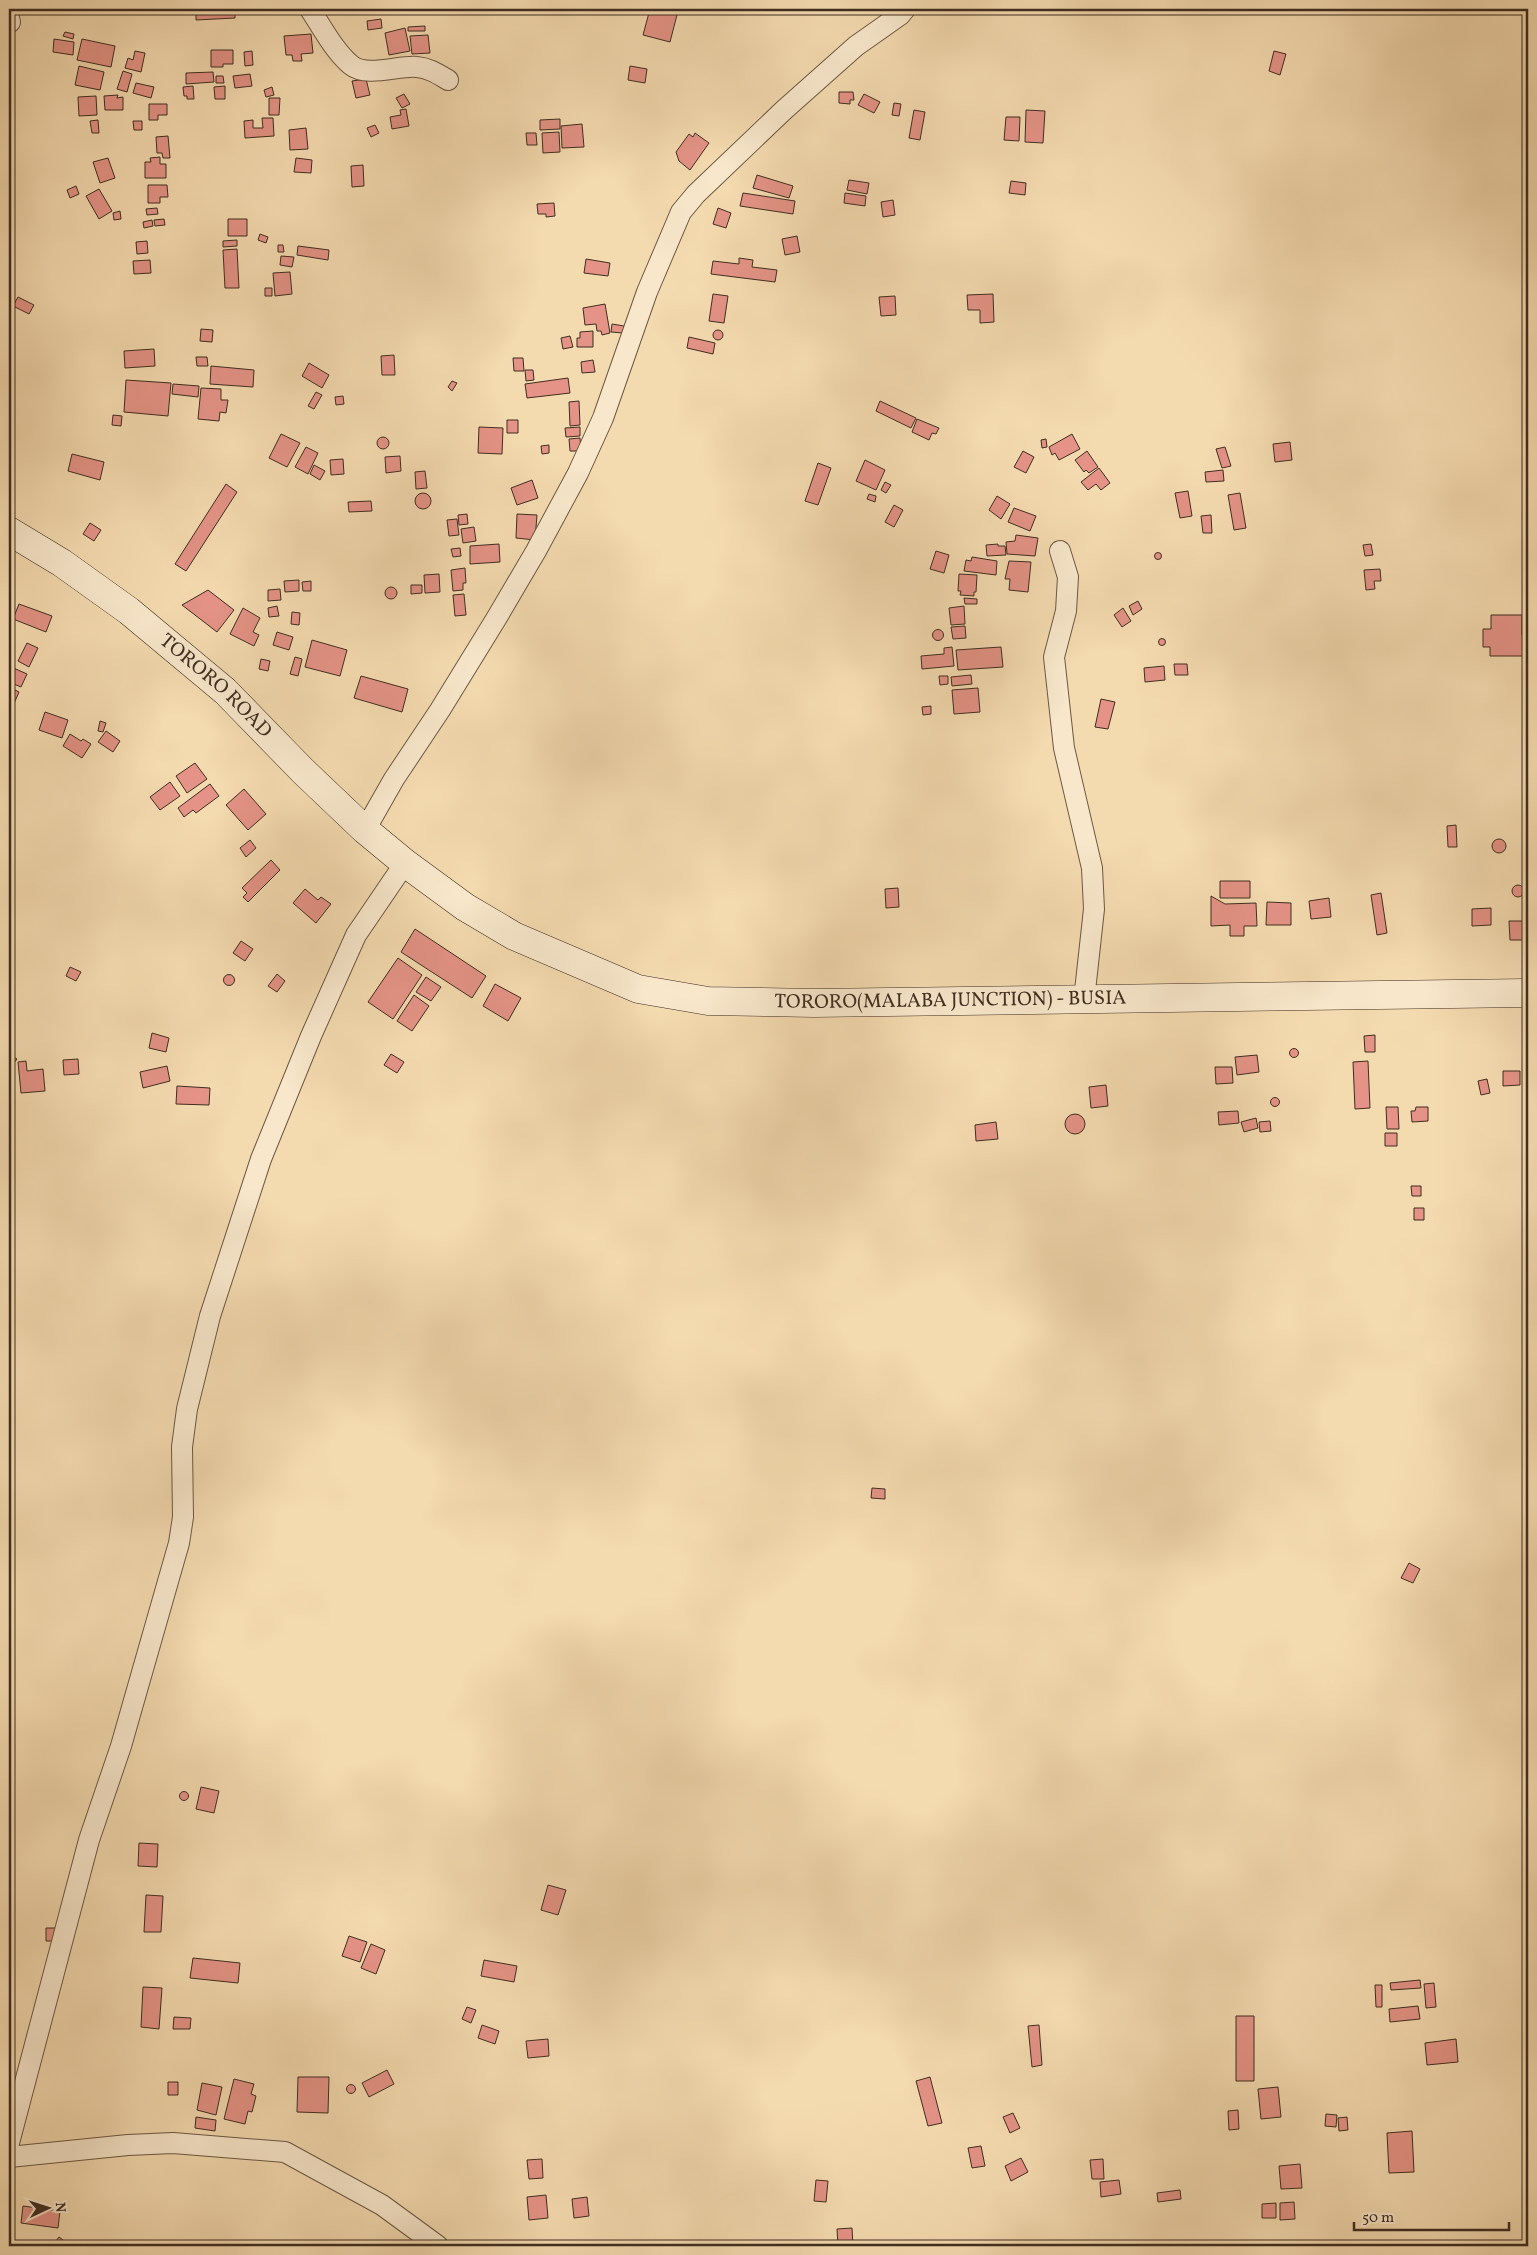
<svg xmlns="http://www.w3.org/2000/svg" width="1537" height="2255" viewBox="0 0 1537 2255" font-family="Vollkorn,serif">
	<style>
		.building { fill: #e49386; stroke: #3f2d21 }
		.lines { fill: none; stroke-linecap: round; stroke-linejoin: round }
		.street-casing { stroke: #6c5844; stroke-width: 22 }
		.secondary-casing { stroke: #3f2d21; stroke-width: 29 }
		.street { stroke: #f8e7cb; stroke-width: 20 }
		.secondary { stroke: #f8e7cb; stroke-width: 28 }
		.labels { text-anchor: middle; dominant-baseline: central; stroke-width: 4; stroke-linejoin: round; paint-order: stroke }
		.street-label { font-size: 20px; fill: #3f2d21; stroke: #f8e7cb }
	</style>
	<rect width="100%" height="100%" fill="#f4daaf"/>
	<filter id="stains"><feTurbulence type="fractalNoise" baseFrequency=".004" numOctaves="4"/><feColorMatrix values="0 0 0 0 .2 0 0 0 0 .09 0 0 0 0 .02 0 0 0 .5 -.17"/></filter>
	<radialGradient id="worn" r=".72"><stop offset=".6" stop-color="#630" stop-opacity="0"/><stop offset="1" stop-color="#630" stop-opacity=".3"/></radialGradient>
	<path class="building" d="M196,9h39v9l-39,2z
		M650,9l28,2 -8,31 -27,-7z
		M381,19l1,9 -14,2 -1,-9z
		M425,26v5h-17v-4z
		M405,28l5,23 -21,4 -4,-22z
		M65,32l9,2 -1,5 -10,-3z
		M311,34l2,19 -12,1 1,7h-9l-1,-6h-6l-2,-19z
		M428,35l2,18 -18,1 -2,-18z
		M54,39l20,3 -1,13 -20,-3z
		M82,39l33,7 -4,21 -34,-7z
		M211,50h22v14h-10v3h-12z
		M135,51l10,2 -4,19 -16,-4 3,-10 5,2z
		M252,51l1,14 -8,1 -1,-14z
		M1274,51l12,3 -6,21 -11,-4z
		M79,66l25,6 -4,18 -25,-5z
		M630,66l17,3 -2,14 -17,-3z
		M123,71l9,3 -5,18 -10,-3z
		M213,72l1,10 -28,2v-11z
		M250,74l2,12 -17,2 -2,-12z
		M216,76h7l1,7h-8z
		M366,79l4,16 -14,3 -4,-17z
		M136,83l18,4 -3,11 -18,-5z
		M193,86l1,13h-7v-3h-3l-1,-9z
		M225,86v13h-10l-1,-12z
		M272,87l2,8 -8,2 -2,-7z
		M839,92h14l1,8h-4v4l-11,-1z
		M404,94l6,10 -8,4 -6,-10z
		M864,94l16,8 -6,11 -16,-8z
		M118,95l-1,3 6,-1v13h-18l-1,-14z
		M96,96l1,19 -18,1 -1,-19z
		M269,98h11l-1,17h-10z
		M894,103l7,1 -2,12 -7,-1z
		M149,104h18v11h-9v5h-9z
		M406,109l3,17 -17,3 -2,-12 11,-2 -1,-5z
		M914,110l11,2 -5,28 -11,-2z
		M1026,110l19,1 -2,32 -18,-1z
		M1006,117h14l-1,24 -15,-1z
		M262,118h11l1,18 -29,2 -1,-17 9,-1v8h10z
		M560,119v10l-20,1v-10z
		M98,120l1,13h-7l-2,-12z
		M133,121h9v9h-8z
		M582,124l2,23 -22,1 -1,-22z
		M375,125l4,8 -8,4 -4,-9z
		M306,128l2,21 -18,1 -1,-20z
		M559,132l1,20 -17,1 -1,-20z
		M526,133h10l1,12h-10z
		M695,133l14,10 -19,27 -11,-9 -3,-9 13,-18 4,3z
		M168,136l2,22h-7l-1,-5h-5l-1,-16z
		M160,157v7h6v14h-21v-16h6l-1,-4z
		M108,158l7,20 -15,5 -7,-21z
		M296,158l16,2 -1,13 -17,-1z
		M363,165l1,21 -12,1 -1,-21z
		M757,175l36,11 -4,12 -36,-10z
		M849,180l20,3 -2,11 -20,-4z
		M1011,181l15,2 -1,12 -16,-2z
		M148,185h19l1,12h-8v6h-12z
		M76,186l3,8 -9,4 -3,-8z
		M99,189l13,22 -13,8 -13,-23z
		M743,193l52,8 -2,13 -53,-8z
		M845,193l21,3 -1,10 -21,-3z
		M893,200l2,15 -12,2 -2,-15z
		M554,203l1,13 -9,1v-3h-8l-1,-10z
		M157,208l1,6 -11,1 -1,-6z
		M718,208l13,5 -5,15 -13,-4z
		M120,211l1,8 -7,1 -1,-7z
		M164,219l1,6 -10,1 -1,-6z
		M228,219h19v17h-19z
		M152,220l1,6 -9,2 -1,-6z
		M260,234l8,3 -2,6 -8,-3z
		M797,236l3,16 -15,3 -3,-16z
		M237,240v6l-14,1v-6z
		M147,241l1,12 -11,1 -1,-12z
		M278,245h5l1,7h-6z
		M298,246l31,4 -1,10 -31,-5z
		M237,249l2,39h-14l-2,-38z
		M281,256l13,1 -2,10 -12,-2z
		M739,258l14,2 -1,7 25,3 -2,12 -64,-8 2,-13 26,3z
		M586,259l24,4 -2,13 -24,-3z
		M150,260l1,13 -17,1 -1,-13z
		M290,272l2,22 -17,2 -2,-23z
		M265,288h7v8h-7z
		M713,294l15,2 -4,27 -15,-2z
		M993,294l1,28 -14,1v-13h-12l-1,-15z
		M895,296l1,19 -15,1 -2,-19z
		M18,297l16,8 -5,9 -16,-8z
		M605,304l5,29 -8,2 -1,-4h-4l-1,-7 -11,1 -2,-17z
		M612,324l12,2 -1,7 -12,-1z
		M201,329l12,1 -1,12 -12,-1z
		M713 335a5 5 0 1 1 10 0a5 5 0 1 1-10 0Z
		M593,331v16h-16v-9h3v-6z
		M570,336l3,11 -10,2 -2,-11z
		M689,337l26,6 -2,11 -26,-6z
		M154,349l1,17 -30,2 -1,-17z
		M394,355l1,20h-13l-1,-19z
		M196,357h11l1,9h-11z
		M513,358h10l1,13h-10z
		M593,360l2,12 -13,1 -1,-11z
		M309,363l20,12 -7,13 -20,-12z
		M211,366l43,4 -1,17 -43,-3z
		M525,370h8l1,10 -8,1z
		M568,378l2,15 -43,5 -2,-14z
		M126,380l45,3 -3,33 -44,-4z
		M452,381l5,2 -5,8 -4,-4z
		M173,384l26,2 -1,11 -26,-3z
		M201,388l20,1v11h7l-2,13 -6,-1 -1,9 -21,-2z
		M316,392l6,3 -8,14 -6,-3z
		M343,396l1,8 -8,1 -1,-8z
		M579,401l1,24 -10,1 -1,-24z
		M880,401l36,17 -5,10 -35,-17z
		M113,415l9,1 -1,10 -9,-1z
		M917,419l22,9 -3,6 -4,-1 -3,7 -17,-8z
		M507,420h11v13h-11z
		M479,427l24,1 -1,26 -24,-1z
		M580,427v9l-14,1 -1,-9z
		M281,434l19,9 -13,24 -18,-9z
		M1072,434l8,15 -21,11 -4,-7 -3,2 -3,-8z
		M377 443a6 6 0 1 1 12 0a6 6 0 1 1-12 0Z
		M580,438l1,13h-11l-1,-12z
		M1046,439l1,8 -5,1 -1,-8z
		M1290,442l2,18 -17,2 -2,-18z
		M549,445v8l-7,1 -1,-8z
		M306,447l12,6 -10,21 -13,-7z
		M1225,447l6,19 -9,2 -6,-19z
		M1023,451l11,6 -8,16 -12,-6z
		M1087,451l11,16 -9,6 -3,-3 -2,2 -9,-12z
		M72,454l32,8 -4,18 -32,-9z
		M400,456l1,15 -15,2 -1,-16z
		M343,459l1,15 -13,1 -1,-15z
		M865,460l20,10 -9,20 -20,-9z
		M818,463l13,5 -13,37 -13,-4z
		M314,465l11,6 -5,9 -10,-6z
		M1099,468l11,15 -9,7 -5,-6 -8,6 -7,-8z
		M1223,470l1,11 -18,1 -1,-10z
		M425,471l2,17 -11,1 -1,-17z
		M532,480l6,18 -21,7 -6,-17z
		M885,482l6,3 -5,8 -5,-3z
		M226,484l11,8 -51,79 -11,-7z
		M1188,491l4,25 -12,2 -5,-25z
		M1240,493l6,35 -12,2 -6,-35z
		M415 501a8 8 0 1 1 16 0a8 8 0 1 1-16 0Z
		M869,494l7,2 -1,6 -8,-3z
		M997,496l13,8 -9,15 -12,-9z
		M371,501l1,10 -23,1 -1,-10z
		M894,505l9,5 -9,17 -9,-5z
		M1014,508l22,8 -6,15 -22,-9z
		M467,514l1,10 -9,1 -1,-10z
		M517,514l20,1 -2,25 -19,-2z
		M1211,515l1,18h-9l-2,-17z
		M457,519l2,16 -10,1 -2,-16z
		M90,523l11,7 -7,11 -11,-7z
		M474,527l2,14 -13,2 -2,-14z
		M1016,535l22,3 -3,18 -28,-2 -1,-12 9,-1z
		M499,544l1,18 -30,2v-18z
		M998,544v2h7l1,9 -19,1 -1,-11z
		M1371,544l2,11 -8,1 -2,-11z
		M460,548l1,8 -8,1 -2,-8z
		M936,551l13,4 -5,18 -14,-4z
		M1154.5 556a3.5 3.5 0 1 1 7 0a3.5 3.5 0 1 1-7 0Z
		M972,557l25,4 -1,14 -32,-4 2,-11 5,1z
		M1009,561l22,1 -3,30 -19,-2 1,-11h-5z
		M465,568l1,15h-3v7l-10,1 -2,-21z
		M1380,569l1,12h-7l1,8 -9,1 -2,-20z
		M439,574l1,18 -15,1 -1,-18z
		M959,574l18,1 -1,17h-2v4l-14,-1 1,-4h-3z
		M299,580v11l-14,1 -1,-11z
		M311,581v10h-8l-1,-9z
		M411,585h11v8l-11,1z
		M385 593a6 6 0 1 1 12 0a6 6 0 1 1-12 0Z
		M280,589l1,11 -13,1v-11z
		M208,590l26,20 -17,22 -35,-27z
		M464,594l2,21 -11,1 -2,-21z
		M964,598l13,1v5h-12z
		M1138,601l4,8 -9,6 -4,-9z
		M19,604l33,12 -6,16 -33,-13z
		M277,606l2,10 -10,1 -1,-9z
		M964,606l1,18 -14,1 -2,-17z
		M243,608l17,10 -7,14 6,3 -5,11 -24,-12z
		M1123,608l8,13 -9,6 -8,-12z
		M292,612l8,1 -1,12 -8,-1z
		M1491,615h31v20l6,-3v24h-38v-9h-7v-18h8z
		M965,626l1,12 -13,1 -2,-12z
		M932.5 635a5.5 5.5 0 1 1 11 0a5.5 5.5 0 1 1-11 0Z
		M277,632l16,5 -4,13 -16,-5z
		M1158.5 642a3.5 3.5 0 1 1 7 0a3.5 3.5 0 1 1-7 0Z
		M312,640l35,10 -7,26 -35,-9z
		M27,643l11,5 -9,19 -11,-6z
		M952,647l2,19 -32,3 -1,-13 23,-2v-6z
		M1001,647l2,20 -45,3 -2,-20z
		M295,657l7,2 -4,17 -8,-2z
		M261,659l9,2 -2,10 -9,-2z
		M1174,664h13l1,11h-13z
		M9,666l18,8 -6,13 -12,-5z
		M1164,666l1,14 -20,2 -1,-14z
		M971,675l1,9 -20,2 -1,-9z
		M361,676l47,13 -6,23 -48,-14z
		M939,676h9v8l-8,1z
		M9,687l10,5 -10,23z
		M978,688l2,24 -26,2 -2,-24z
		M1101,699l14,3 -7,27 -13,-2z
		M931,706v8l-8,1 -1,-8z
		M45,712l23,8 -6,18 -23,-8z
		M100,721l6,2 -3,9 -5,-1z
		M106,731l14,10 -7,11 -15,-10z
		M70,734l11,7 2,-2 8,5 -9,14 -19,-12z
		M195,763l12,16 -20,14 -11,-17z
		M170,782l10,14 -20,14 -10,-13z
		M210,784l9,12 -23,17 -3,-3 -9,7 -6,-9z
		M244,789l22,25 -18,16 -22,-25z
		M1456,825l1,22h-9l-1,-21z
		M1492 846a7 7 0 1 1 14 0a7 7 0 1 1-14 0Z
		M250,840l6,8 -10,9 -6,-9z
		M271,860l9,10 -32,32 -5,-5 4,-4 -5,-5z
		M1220,881h30v17h-30z
		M1512 891a6 6 0 1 1 12 0a6 6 0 1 1-12 0Z
		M898,888l1,19 -13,1 -1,-19z
		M305,889l13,11 3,-3 10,7 -15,19 -23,-20z
		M1381,893l6,40 -10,2 -6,-40z
		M1211,896l14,8 31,-1 1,23h-13v10h-14v-11l-19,1z
		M1329,898l2,19 -20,2 -2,-18z
		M1267,902l24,1v22h-25z
		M1491,908v17l-19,1v-17z
		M1509,921h19v19h-18z
		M415,929l71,47 -14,22 -71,-46z
		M241,941l12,8 -8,12 -12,-8z
		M398,958l24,17 -29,44 -25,-17z
		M70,967l11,5 -5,9 -10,-5z
		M277,974l8,7 -8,11 -9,-6z
		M223.5 980a5.5 5.5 0 1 1 11 0a5.5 5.5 0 1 1-11 0Z
		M426,977l15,10 -10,14 -15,-9z
		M495,984l26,14 -13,23 -25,-15z
		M414,995l15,11 -17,25 -15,-10z
		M152,1033l17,5 -3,14 -17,-4z
		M1375,1035v17h-10l-1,-16z
		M1289.5 1053a4.5 4.5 0 1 1 9 0a4.5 4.5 0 1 1-9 0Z
		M391,1054l13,8 -7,11 -13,-8z
		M10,1055l7,4 -8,10v-12z
		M1257,1055l2,17 -22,3 -2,-18z
		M78,1059l1,15 -15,1 -1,-15z
		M26,1061l1,10 16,-2 2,22 -24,2 -3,-31z
		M1368,1061l2,47 -15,1 -2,-47z
		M167,1066l3,15 -27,7 -3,-16z
		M1215,1067h17l1,16 -17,1z
		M1503,1071h17v14l-17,1z
		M1487,1079l3,14 -9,2 -3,-14z
		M1106,1085l2,21 -17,2 -2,-21z
		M177,1086l33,2 -1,17 -33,-1z
		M1270.5 1102a4.5 4.5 0 1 1 9 0a4.5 4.5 0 1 1-9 0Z
		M1386,1107h12l1,22h-12z
		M1416,1107h12v14l-16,1 -1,-11h4z
		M1238,1111l1,12 -20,2 -1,-13z
		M1065 1124a10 10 0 1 1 20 0a10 10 0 1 1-20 0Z
		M1256,1118l2,10 -14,4 -3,-10z
		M1270,1121l1,10 -11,1 -1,-10z
		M996,1122l2,17 -22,2 -1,-16z
		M1385,1133h12v13h-12z
		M1411,1186h10v10h-9z
		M1414,1208h10v12h-10z
		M872,1488l13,1v10l-14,-1z
		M1409,1563l11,6 -7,14 -12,-5z
		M201,1787l18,4 -5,22 -18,-4z
		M179.5 1796a4.5 4.5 0 1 1 9 0a4.5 4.5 0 1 1-9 0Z
		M139,1843l19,1 -1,23 -19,-1z
		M548,1885l18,5 -8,25 -17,-5z
		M146,1895l17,1 -2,36h-17z
		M46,1928h13l-4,13h-9z
		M349,1936l18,6 -7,20 -18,-6z
		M371,1944l14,6 -9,24 -15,-6z
		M193,1958l47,5 -2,20 -48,-5z
		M484,1960l33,6 -3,16 -33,-6z
		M1420,1980l1,8 -30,2 -1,-7z
		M1434,1983l2,24 -10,1 -2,-24z
		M1375,1985h7v22h-6z
		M143,1987l19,1 -3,41 -18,-2z
		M1418,2006l2,13 -30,3 -1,-13z
		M467,2007l9,3 -5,13 -9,-4z
		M1236,2016h18v65h-18z
		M174,2017l17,1 -1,11h-17z
		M482,2025l17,6 -4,13 -17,-6z
		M1039,2025l3,40 -10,2 -4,-41z
		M548,2039l1,17 -21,2 -2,-17z
		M1456,2039l2,23 -31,3 -2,-22z
		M387,2070l7,14 -25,13 -7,-14z
		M298,2077h31l-1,36 -31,-1z
		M930,2077l12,46 -14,3 -12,-45z
		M234,2079l20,5 -3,10 5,2 -4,16 -4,-1 -3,13 -21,-5z
		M168,2082h10v13h-10z
		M202,2083l20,4 -6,28 -19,-5z
		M346.5 2089a4.5 4.5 0 1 1 9 0a4.5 4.5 0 1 1-9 0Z
		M1278,2087l3,30 -20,2 -3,-30z
		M1238,2110l1,19 -10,1 -1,-19z
		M1013,2113l7,15 -10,5 -7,-16z
		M1326,2114l11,1 -1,12 -11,-1z
		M196,2117l20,3 -1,11 -20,-3z
		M1347,2117l1,13 -9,1 -1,-13z
		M1412,2131l2,41 -25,1 -2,-40z
		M981,2146l4,20 -13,2 -4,-20z
		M1021,2158l7,14 -17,9 -6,-15z
		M542,2159l1,19 -14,1 -2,-19z
		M1103,2159l1,20h-12l-2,-19z
		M1300,2164l2,24 -21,1 -2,-23z
		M816,2180l12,1 -2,21 -12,-1z
		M1119,2180l2,14 -20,3 -1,-15z
		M1180,2190l1,9 -23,3 -1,-9z
		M546,2195l2,23 -19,2 -2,-23z
		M587,2197l2,19 -15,2 -2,-19z
		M1294,2202l1,17 -15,1v-17z
		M1276,2203v15h-14v-14z
		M23,2206l37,5 -2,17 -37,-5z
		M852,2228l1,18h-15l-1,-17z
		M59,2237l12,9h-19z"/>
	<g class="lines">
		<defs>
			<path id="street" d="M310,9c11,17 25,43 41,56 16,13 48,0 66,2 12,1 21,7 31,13
				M9,18l1,4
				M1060,551l8,26 -2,34 -12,46 10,91 28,120 2,41 -10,91
				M365,830l29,-51 46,-69 56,-91 40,-68 42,-78 25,-55 44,-126 34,-80 15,-18 88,-84 72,-64 44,-31 5,-6
				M9,2143l80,-303 32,-94 58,-203 4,-26 -1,-70 5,-38 23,-93 51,-157 50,-123 45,-101 49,-72
				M9,2157l119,-12 45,-2 112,9 97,53 56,41"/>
			<g id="secondary">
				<path id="s1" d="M9,531l53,32 67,48 96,80 78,80 62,59 40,33 60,44 49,29 124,53 70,12 106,2 714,-10"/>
			</g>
		</defs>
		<use href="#street" class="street-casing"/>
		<use href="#secondary" class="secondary-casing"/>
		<use href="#street" class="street"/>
		<use href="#secondary" class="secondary"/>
	</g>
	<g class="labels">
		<g class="street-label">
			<text stroke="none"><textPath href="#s1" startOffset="259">TORORO ROAD</textPath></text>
			<text stroke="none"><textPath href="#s1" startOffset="1098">TORORO(MALABA JUNCTION) - BUSIA</textPath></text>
		</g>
	</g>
	<rect width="1537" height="2255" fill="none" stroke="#f4daaf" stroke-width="30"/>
	<rect x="10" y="10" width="1517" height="2235" fill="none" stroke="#3f2d21" stroke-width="2.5"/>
	<rect x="15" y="15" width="1507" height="2225" fill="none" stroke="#3f2d21"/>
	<g transform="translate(48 2208) rotate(86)" stroke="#f8e7cb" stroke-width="4" paint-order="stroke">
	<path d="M0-4L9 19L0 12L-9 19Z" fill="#3f2d21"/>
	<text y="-8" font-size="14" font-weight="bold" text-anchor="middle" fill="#3f2d21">N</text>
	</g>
	<path d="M1354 2222v8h155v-8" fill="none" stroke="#3f2d21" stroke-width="2.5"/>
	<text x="1362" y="2222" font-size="15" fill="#3f2d21" stroke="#f8e7cb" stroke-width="4" paint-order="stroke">50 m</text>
	<rect width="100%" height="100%" filter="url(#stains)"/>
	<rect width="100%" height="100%" fill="url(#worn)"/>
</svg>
